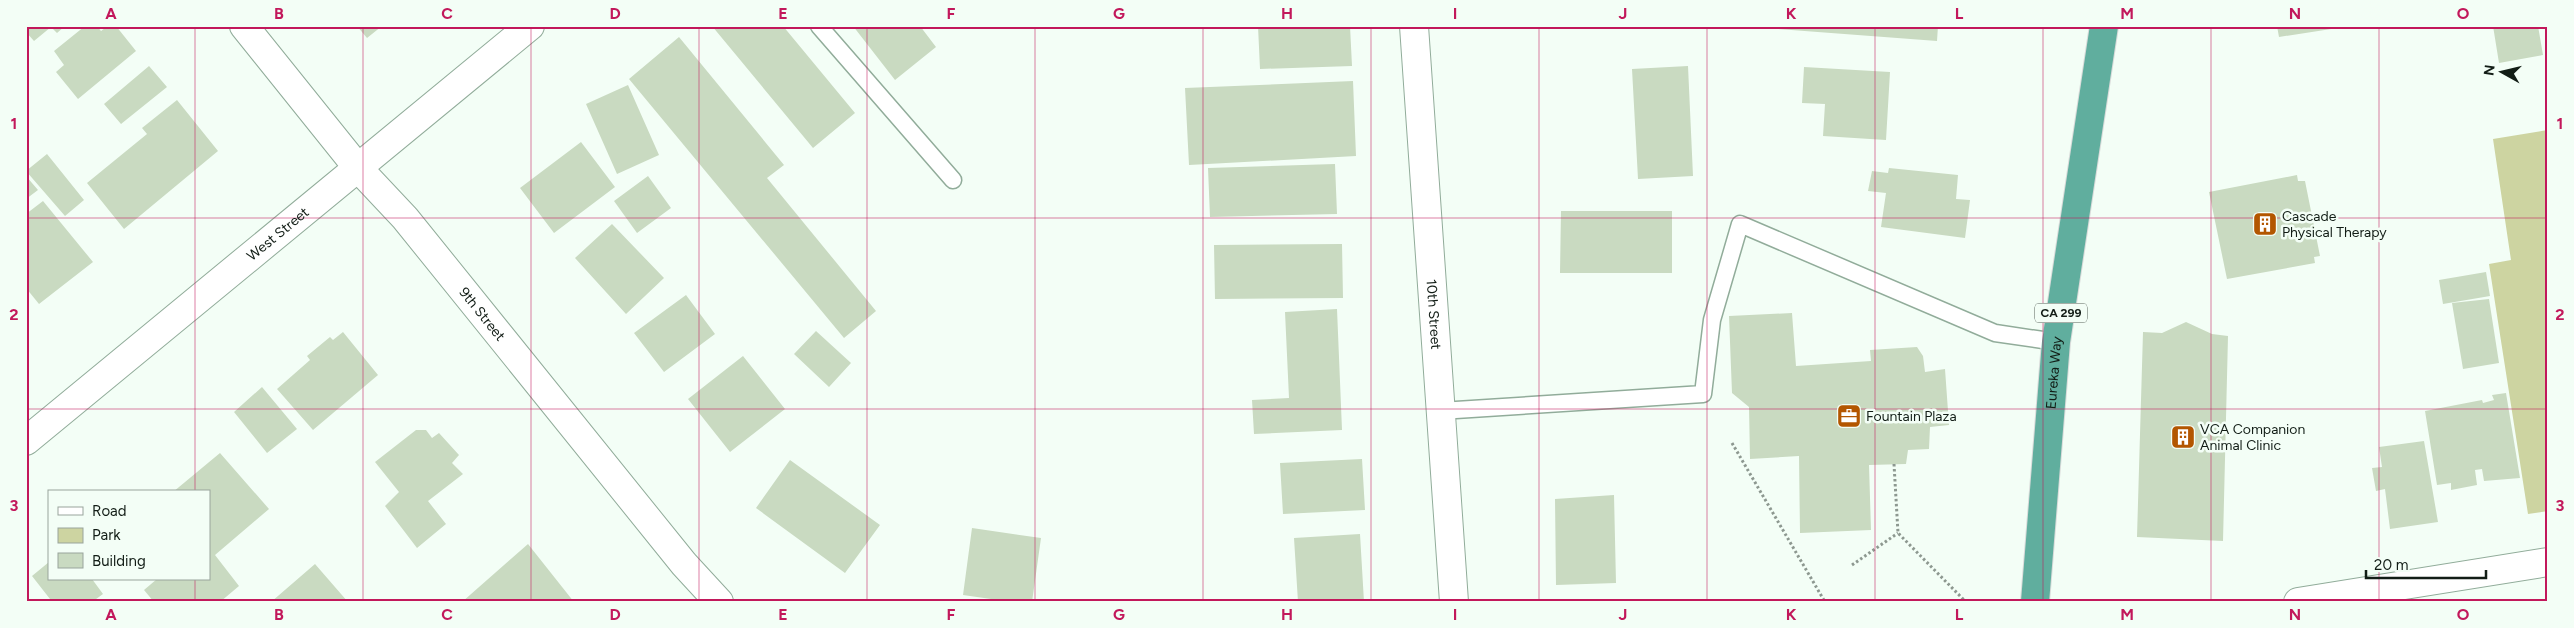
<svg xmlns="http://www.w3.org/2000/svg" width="2574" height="628" viewBox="0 0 2574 628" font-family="Figtree,sans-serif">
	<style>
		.green { fill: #cdd4a1 }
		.building { fill: #c9dac1 }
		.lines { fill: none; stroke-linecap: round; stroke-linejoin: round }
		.service-casing { stroke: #91ac9a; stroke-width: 19 }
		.minor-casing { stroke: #91ac9a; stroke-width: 30 }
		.trunk-casing { stroke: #d9dbda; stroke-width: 30 }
		.path { stroke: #8d9890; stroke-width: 3; stroke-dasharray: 2.5 2.5; stroke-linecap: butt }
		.service { stroke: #fff; stroke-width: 16 }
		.minor { stroke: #fff; stroke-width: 28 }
		.trunk { stroke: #60ae9e; stroke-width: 28 }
		.grid { fill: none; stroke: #c2185b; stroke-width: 1; stroke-opacity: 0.55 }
		.labels { text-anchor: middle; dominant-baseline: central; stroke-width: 5; stroke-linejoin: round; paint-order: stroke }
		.shield { fill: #f3fef6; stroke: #566059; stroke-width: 1 }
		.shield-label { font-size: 12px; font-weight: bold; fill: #121d16 }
		.poi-label { font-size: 14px; fill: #121d16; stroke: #f3fef6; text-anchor: start }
		.street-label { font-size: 14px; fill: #121d16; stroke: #f3fef6 }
		.neatline { fill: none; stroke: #c2185b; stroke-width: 2 }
		.grid-label { font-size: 16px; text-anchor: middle; font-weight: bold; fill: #c2185b }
	</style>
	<rect width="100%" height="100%" fill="#f3fef6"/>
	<path class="green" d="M2548,130v381l-20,3 -39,-250 22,-4 -18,-121z"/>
	<path class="building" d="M26,26h39l-8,7 -6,-6 -17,14 -8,-9z
		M85,26h12l4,5 7,-5h8l20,25 -58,48 -22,-27 8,-7 -10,-14z
		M357,26h25l-15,12z
		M712,26h71l72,87 -42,35z
		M853,26h67l16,21 -41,33z
		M1258,26h92l2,40 -92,3z
		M1740,26h198l-1,15z
		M2277,26h67v1l-65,10z
		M2493,26h45l5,29 -44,8z
		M679,37l105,128 -17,13 109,133 -32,27 -215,-259z
		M149,66l18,21 -46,37 -17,-20z
		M1688,66l5,110 -55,3 -6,-110z
		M1804,67l86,5 -4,68 -63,-4 2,-32 -23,-1z
		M1353,81l3,75 -167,9 -4,-77z
		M628,85l31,70 -42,19 -31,-70z
		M177,100l41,51 -94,78 -37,-46 60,-49 -5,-6z
		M581,142l34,45 -61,46 -34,-45z
		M47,154l37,46 -19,16 -39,-45z
		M1335,164l2,50 -127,3 -2,-49z
		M1889,168l69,7 -2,24 14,1 -5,38 -84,-11 5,-34 -18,-2 4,-20 16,2z
		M2297,175l1,6h7l15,75 -6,1 1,6 -88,16 -18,-87z
		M26,176l12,14 -12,9z
		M648,176l23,32 -34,25 -23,-32z
		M43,201l50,61 -54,42 -13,-16v-74z
		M1561,211h111v62h-112z
		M612,224l52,54 -38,36 -51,-56z
		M1342,244l1,54 -128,1 -1,-54z
		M2486,272l4,24 -47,8 -4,-24z
		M686,295l29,39 -51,38 -30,-39z
		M2489,299l10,64 -36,6 -11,-66z
		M1337,309l5,121 -88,4 -2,-34 37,-2 -4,-86z
		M1792,313l4,53 75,-5 -1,-11 47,-3 6,9 2,16 20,-3 4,56 -19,2 -1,22 -21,1 -2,14 -37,1 2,65 -71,3 -1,-77 -49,3 -1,-52 -17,-14 -3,-77z
		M2186,322l26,12 16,2 -5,205 -86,-4 6,-205 19,1z
		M816,331l35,32 -22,24 -35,-33z
		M343,332l35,43 -65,55 -36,-41 33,-29 -3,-4 23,-19 3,3z
		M743,356l42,53 -55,43 -42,-53z
		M262,387l35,42 -30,24 -33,-41z
		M2506,393l14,85 -36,3 -2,-12 -7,1 2,15 -26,5v-7l-14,2 -12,-74 57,-11 1,3 11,-3 -2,-5z
		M416,430h10l6,8 7,-5 20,22 -7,8 11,11 -35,27 18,23 -29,24 -32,-42 14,-14 -24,-30z
		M2424,441l14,81 -48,7 -5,-40 -9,2 -4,-23 10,-1 -3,-20z
		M220,453l49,56 -54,46 24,31 -19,16h-66l-10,-12 13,-11h52v-87h-36z
		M1362,459l3,51 -82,4 -3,-51z
		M790,460l90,65 -35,48 -89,-65z
		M1614,495l2,88 -60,2 -1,-86z
		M972,528l69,10 -9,64h-20l-49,-7z
		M1360,534l4,68h-66l-4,-64z
		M528,544l46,58h-112z
		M49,562v17h43l11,15 -11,8h-45l3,-3 -18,-23z
		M315,564l33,38h-77z"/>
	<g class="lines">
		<defs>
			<path id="service" d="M819,26l134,154
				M1440,411l263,-17 9,-74 28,-96 255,109 61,9"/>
			<g id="minor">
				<path id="s1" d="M244,26l114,142 47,50 279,346 35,38"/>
				<path id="s2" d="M1414,26l40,576"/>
				<path id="s3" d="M26,441l504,-415"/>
				<path d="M2298,602l250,-40"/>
			</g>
			<g id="trunk">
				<path id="s4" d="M2035,602l21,-260 48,-316"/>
			</g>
		</defs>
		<use href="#service" class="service-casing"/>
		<use href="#minor" class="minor-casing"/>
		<use href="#trunk" class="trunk-casing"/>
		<path class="path" d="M1732,443l93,159
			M1894,464l4,69 67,68
			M1852,565l46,-32"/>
		<use href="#service" class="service"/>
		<use href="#minor" class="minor"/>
		<use href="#trunk" class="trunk"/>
	</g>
	<path class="grid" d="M195,26v466M363,26v576M531,26v576M699,26v576M867,26v576M1035,26v576M1203,26v576M1371,26v576M1539,26v576M1707,26v576M1875,26v576M2043,26v576M2211,26v576M2379,26v576M26,218h2522M26,409h2522M195,579v23"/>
	<defs>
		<symbol id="building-square" viewBox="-11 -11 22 22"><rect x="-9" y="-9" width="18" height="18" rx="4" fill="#b35600" stroke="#f3fef6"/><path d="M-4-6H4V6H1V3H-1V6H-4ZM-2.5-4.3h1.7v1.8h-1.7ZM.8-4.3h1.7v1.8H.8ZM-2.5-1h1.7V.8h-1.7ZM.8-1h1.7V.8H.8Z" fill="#fff"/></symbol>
		<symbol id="office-square" viewBox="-11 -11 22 22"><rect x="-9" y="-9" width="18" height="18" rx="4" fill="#b35600" stroke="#f3fef6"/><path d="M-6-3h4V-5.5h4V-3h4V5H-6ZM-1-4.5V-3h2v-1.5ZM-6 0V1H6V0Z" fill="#fff"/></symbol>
	</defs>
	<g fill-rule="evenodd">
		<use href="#building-square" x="2251" y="210" width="28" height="28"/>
		<use href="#office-square" x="1835" y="402" width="28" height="28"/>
		<use href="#building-square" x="2169" y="423" width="28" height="28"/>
	</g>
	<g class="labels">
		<rect class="shield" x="2035" y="303.5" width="52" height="19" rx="4"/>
		<g class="shield-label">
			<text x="2061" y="313">CA 299</text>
		</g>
		<g class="poi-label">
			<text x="2282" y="216">Cascade<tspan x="2282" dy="16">Physical Therapy</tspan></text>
			<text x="1866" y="416">Fountain Plaza</text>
			<text x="2200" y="429">VCA Companion<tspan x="2200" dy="16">Animal Clinic</tspan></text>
		</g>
		<g class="street-label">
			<text stroke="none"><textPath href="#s3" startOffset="326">West Street</textPath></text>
			<text stroke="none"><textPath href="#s1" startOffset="374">9th Street</textPath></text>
			<text stroke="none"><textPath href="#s2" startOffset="289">10th Street</textPath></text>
			<text stroke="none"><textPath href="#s4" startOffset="230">Eureka Way</textPath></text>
		</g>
	</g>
	<rect width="2574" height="628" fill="none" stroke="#f3fef6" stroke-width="55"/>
	<rect x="48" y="490" width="162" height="90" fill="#f3fef6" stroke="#99a49c"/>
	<rect x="58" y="507" width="25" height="8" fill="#ffffff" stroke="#99a49c"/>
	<text x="92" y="516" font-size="15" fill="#121d16">Road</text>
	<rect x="58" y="528" width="25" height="15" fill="#cdd4a1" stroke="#99a49c"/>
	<text x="92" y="540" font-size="15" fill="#121d16">Park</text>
	<rect x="58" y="553" width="25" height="15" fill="#c9dac1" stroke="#99a49c"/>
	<text x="92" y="566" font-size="15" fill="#121d16">Building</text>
	<g transform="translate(2502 72) rotate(278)" stroke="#f3fef6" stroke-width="4" paint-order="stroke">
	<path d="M0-4L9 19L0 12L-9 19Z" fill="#121d16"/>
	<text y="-8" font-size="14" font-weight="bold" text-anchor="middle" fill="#121d16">N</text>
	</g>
	<path d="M2366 570v8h120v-8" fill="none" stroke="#121d16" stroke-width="2.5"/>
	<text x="2374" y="570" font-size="15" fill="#121d16" stroke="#f3fef6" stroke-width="4" paint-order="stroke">20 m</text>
	<rect x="28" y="28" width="2518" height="572" class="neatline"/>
	<g class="grid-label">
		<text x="111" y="19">A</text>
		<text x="279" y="19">B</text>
		<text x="447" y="19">C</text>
		<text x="615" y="19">D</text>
		<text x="783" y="19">E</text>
		<text x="951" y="19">F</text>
		<text x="1119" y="19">G</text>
		<text x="1287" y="19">H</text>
		<text x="1455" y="19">I</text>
		<text x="1623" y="19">J</text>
		<text x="1791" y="19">K</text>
		<text x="1959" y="19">L</text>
		<text x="2127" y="19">M</text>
		<text x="2295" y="19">N</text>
		<text x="2463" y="19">O</text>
		<text x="14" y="129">1</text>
		<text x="2560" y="129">1</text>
		<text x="14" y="320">2</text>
		<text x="2560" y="320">2</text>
		<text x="14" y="511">3</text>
		<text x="2560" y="511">3</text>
		<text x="111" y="620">A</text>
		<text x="279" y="620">B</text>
		<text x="447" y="620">C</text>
		<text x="615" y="620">D</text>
		<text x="783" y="620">E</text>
		<text x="951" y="620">F</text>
		<text x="1119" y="620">G</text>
		<text x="1287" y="620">H</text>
		<text x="1455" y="620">I</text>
		<text x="1623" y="620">J</text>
		<text x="1791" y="620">K</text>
		<text x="1959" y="620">L</text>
		<text x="2127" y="620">M</text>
		<text x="2295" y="620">N</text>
		<text x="2463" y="620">O</text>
	</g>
</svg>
